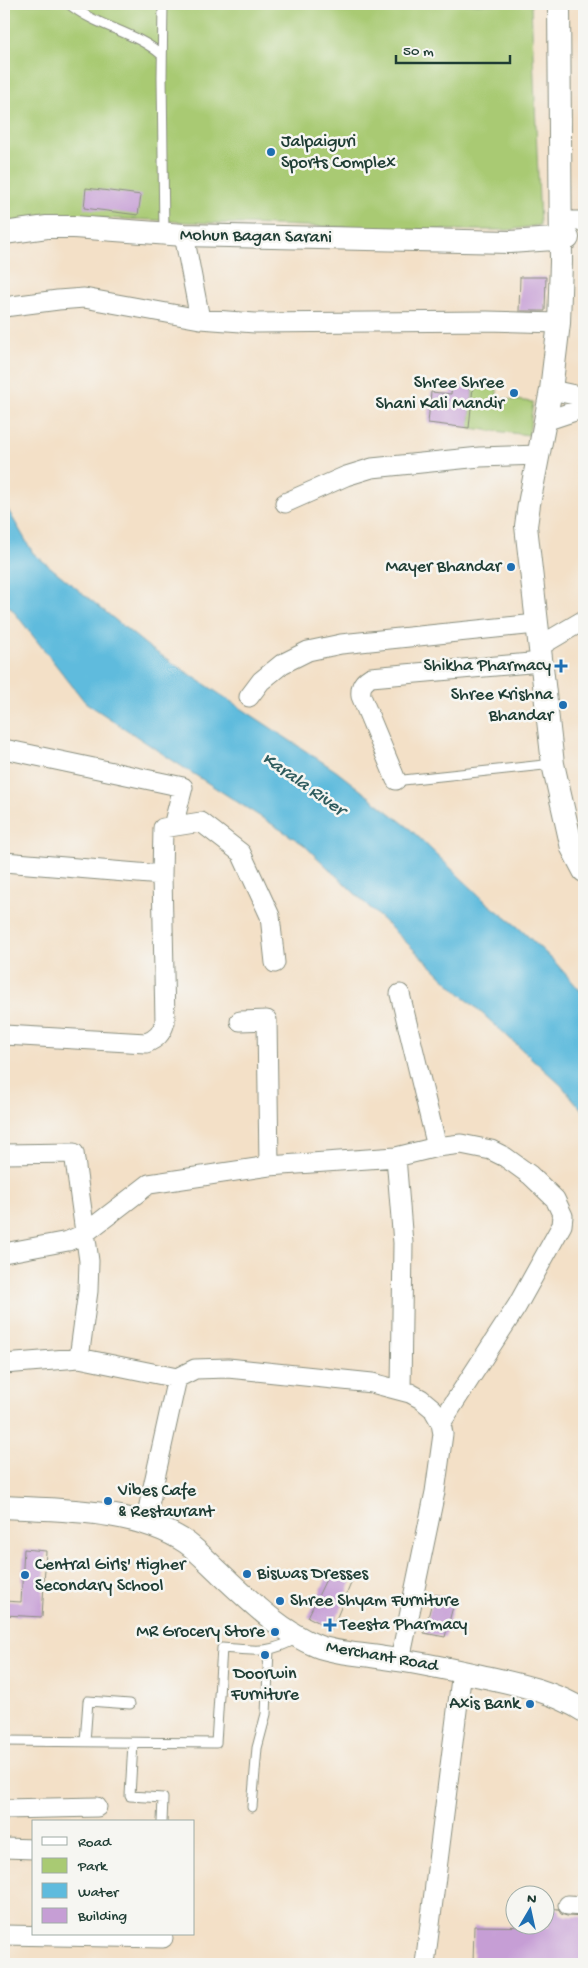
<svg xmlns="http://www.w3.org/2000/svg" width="588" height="1968" viewBox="0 0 588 1968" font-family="'Gochi Hand',sans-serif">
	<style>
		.green { fill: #a9ca73; stroke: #648454 }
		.water { fill: #5fbbdd; stroke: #3f7c88 }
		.building { fill: #c69ed5 }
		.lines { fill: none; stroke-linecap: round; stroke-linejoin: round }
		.service-casing { stroke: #898e7e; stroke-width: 11 }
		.minor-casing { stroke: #898e7e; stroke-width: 21 }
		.tertiary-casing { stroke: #898e7e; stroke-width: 24 }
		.service { stroke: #fff; stroke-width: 9 }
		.minor { stroke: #fff; stroke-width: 19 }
		.tertiary { stroke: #fff; stroke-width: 22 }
		.poi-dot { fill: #1f6fb2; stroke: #f6f6f2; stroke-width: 2 }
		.labels { text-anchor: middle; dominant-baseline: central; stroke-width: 5; stroke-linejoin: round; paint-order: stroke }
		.poi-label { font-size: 18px; fill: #1f3d34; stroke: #f6f6f2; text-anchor: start }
		.street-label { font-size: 18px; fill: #1f3d34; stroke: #f6f6f2 }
		.water-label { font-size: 19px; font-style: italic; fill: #2f5c5e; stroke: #f6f6f2 }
	</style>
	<rect width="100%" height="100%" fill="#f6f6f2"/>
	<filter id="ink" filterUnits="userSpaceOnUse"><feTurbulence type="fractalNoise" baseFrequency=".02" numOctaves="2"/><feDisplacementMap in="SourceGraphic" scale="10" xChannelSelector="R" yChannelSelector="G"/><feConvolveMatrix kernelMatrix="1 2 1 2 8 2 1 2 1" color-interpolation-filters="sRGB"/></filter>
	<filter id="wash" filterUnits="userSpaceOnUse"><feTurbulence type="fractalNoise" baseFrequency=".0096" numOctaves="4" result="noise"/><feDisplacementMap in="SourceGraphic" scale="20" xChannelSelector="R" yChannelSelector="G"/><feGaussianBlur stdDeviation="1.12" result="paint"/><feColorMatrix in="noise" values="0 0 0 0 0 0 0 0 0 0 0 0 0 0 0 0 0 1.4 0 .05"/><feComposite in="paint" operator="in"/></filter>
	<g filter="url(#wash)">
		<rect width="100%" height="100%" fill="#f3e0c7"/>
		<path class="green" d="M4,4h527l9,221 -30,5h-83l-246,-8 -28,-2 -89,-3 -60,7z
			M473,387l24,2v9l36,4 -4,33 -60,-7z"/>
		<path class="water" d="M4,503l29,50 117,95 186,123 72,56 79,76 31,24 35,33 31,35v117l-23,-27 -109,-99 -149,-142 -128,-82 -90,-60 -74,-94 -7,-5z"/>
		<g id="blocks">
			<path class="building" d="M86,188l55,7 -3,20 -54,-7z
				M520,277h26l-1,34h-26z
				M452,384l21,3 -4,41 -41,-5 3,-31 20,2z
				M24,1549l22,2 -4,66 -38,-2v-14l17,1z
				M330,1571l22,10 -20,48 -24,-12z
				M434,1594l21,5 -10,38 -21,-4z
				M550,1908l8,1 3,5 6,2 17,1v47h-111l1,-38 75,1z"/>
		</g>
	</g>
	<g filter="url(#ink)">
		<use href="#blocks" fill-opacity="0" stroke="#898e7e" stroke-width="1"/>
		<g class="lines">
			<defs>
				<path id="service" d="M69,4c28,23 65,27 93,51
					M163,4l-1,73 2,157
					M394,781l159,-17
					M4,1741l212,2 6,-95c31,2 46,7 75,-10
					M85,1742l3,-41 42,3
					M133,1743l-3,53 33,2 -1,24
					M252,1807l5,-59 9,-34 3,-64"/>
				<path id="minor" d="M568,221h16
					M184,235l16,84
					M4,307l54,-7 26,-2 116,21 55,4 232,-2 72,2
					M556,391l28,6
					M551,419l33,-11
					M285,503l61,-27 26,-8 108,-11 58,-2
					M545,643l39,-23
					M249,697l12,-16 21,-17 26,-13 33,-7 195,-20
					M4,749l179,38 -10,39
					M396,780l-35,-84c-1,-10 2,-14 10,-19l170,-15
					M4,862l158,13 3,147c-3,11 -8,17 -19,21l-142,-8
					M162,875l1,-47 38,-6 40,31 29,63 5,47
					M400,994l37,153
					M240,1021l27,-1 2,146
					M4,1154l70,-1 15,108 -1,30 -9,67 -75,6
					M396,1157l7,86 -2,147
					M4,1253l64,-12 16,-7 65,-50 120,-18 127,-9 41,-10 24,-3 30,6 14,7 25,18 25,24 8,17 -1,9 -45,81 -76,117
					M79,1358l98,20
					M145,1523l32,-145 18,-9 33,-1 144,15 38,10 11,6 12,10 8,14 2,11 -8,58 -35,168
					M4,1809l93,-2
					M4,1848l30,1
					M568,1905l16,1
					M4,1935l159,3
					M425,1964l37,-293"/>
				<path id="tertiary" d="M559,4l2,258 -2,61 -8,67 -22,114 -3,22 27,238 19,84 12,23
					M4,233l43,-6h27l110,8 326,7 58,-4
					M4,1507c57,3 134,2 183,36 12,9 23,21 34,31 28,26 60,58 96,72 21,8 46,8 67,12 33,4 65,11 97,18 36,8 72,15 103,35"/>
			</defs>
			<use href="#service" class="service-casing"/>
			<use href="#minor" class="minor-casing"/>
			<use href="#tertiary" class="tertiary-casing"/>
			<use href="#service" class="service"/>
			<use href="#minor" class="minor"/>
			<use href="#tertiary" class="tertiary"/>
		</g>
	</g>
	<g class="poi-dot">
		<circle cx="271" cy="152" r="5"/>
		<circle cx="514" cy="393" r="5"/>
		<circle cx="511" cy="567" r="5"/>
		<path d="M558.5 658.5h5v5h5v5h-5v5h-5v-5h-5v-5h5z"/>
		<circle cx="563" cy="705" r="5"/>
		<circle cx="108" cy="1501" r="5"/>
		<circle cx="247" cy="1574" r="5"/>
		<circle cx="25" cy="1575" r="5"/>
		<circle cx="280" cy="1601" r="5"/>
		<path d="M327.5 1617.5h5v5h5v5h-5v5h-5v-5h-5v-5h5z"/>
		<circle cx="275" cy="1632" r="5"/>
		<circle cx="265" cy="1655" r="5"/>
		<circle cx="530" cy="1704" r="5"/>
	</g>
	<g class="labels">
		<g class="poi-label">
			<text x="281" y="142">Jalpaiguri<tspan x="281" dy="21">Sports Complex</tspan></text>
			<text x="504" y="383" text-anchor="end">Shree Shree<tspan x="504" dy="21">Shani Kali Mandir</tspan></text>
			<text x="501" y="567" text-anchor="end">Mayer Bhandar</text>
			<text x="551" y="666" text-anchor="end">Shikha Pharmacy</text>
			<text x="553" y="695" text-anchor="end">Shree Krishna<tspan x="553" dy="21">Bhandar</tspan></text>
			<text x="118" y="1491">Vibes Cafe<tspan x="118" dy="21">&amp; Restaurant</tspan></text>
			<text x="35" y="1565">Central Girls' Higher<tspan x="35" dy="21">Secondary School</tspan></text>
			<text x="257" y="1574">Biswas Dresses</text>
			<text x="290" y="1601">Shree Shyam Furniture</text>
			<text x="340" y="1625">Teesta Pharmacy</text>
			<text x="265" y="1632" text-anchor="end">MR Grocery Store</text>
			<text x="265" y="1674" text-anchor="middle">Doorwin<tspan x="265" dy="21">Furniture</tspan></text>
			<text x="520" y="1704" text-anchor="end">Axis Bank</text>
		</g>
		<g class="street-label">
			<text transform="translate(256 237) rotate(1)">Mohun Bagan Sarani</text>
			<text transform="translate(382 1657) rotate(10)">Merchant Road</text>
		</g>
		<g class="water-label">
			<text transform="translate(303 785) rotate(35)">Karala River</text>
		</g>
	</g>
	<rect width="588" height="1968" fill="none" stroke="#f6f6f2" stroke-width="20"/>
	<rect x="32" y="1820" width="162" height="115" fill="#f6f6f2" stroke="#a0aca6"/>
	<rect x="42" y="1837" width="25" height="8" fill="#ffffff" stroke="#a0aca6"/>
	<text x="78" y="1846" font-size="15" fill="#1f3d34">Road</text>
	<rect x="42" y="1858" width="25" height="15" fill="#a9ca73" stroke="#a0aca6"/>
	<text x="78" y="1870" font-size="15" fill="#1f3d34">Park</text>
	<rect x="42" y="1883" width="25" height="15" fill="#5fbbdd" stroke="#a0aca6"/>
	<text x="78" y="1896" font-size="15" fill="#1f3d34">Water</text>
	<rect x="42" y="1908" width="25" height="15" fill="#c69ed5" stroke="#a0aca6"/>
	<text x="78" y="1920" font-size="15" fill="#1f3d34">Building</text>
	<g transform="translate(530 1910) rotate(9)"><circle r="24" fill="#f6f6f2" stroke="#a0aca6"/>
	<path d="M0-4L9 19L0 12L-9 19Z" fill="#1f6fb2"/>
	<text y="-8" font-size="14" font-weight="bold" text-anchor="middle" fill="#1f3d34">N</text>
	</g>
	<path d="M396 55v8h114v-8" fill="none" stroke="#1f3d34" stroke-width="2.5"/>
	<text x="403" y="55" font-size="15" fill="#1f3d34" stroke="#f6f6f2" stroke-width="4" paint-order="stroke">50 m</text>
</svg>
